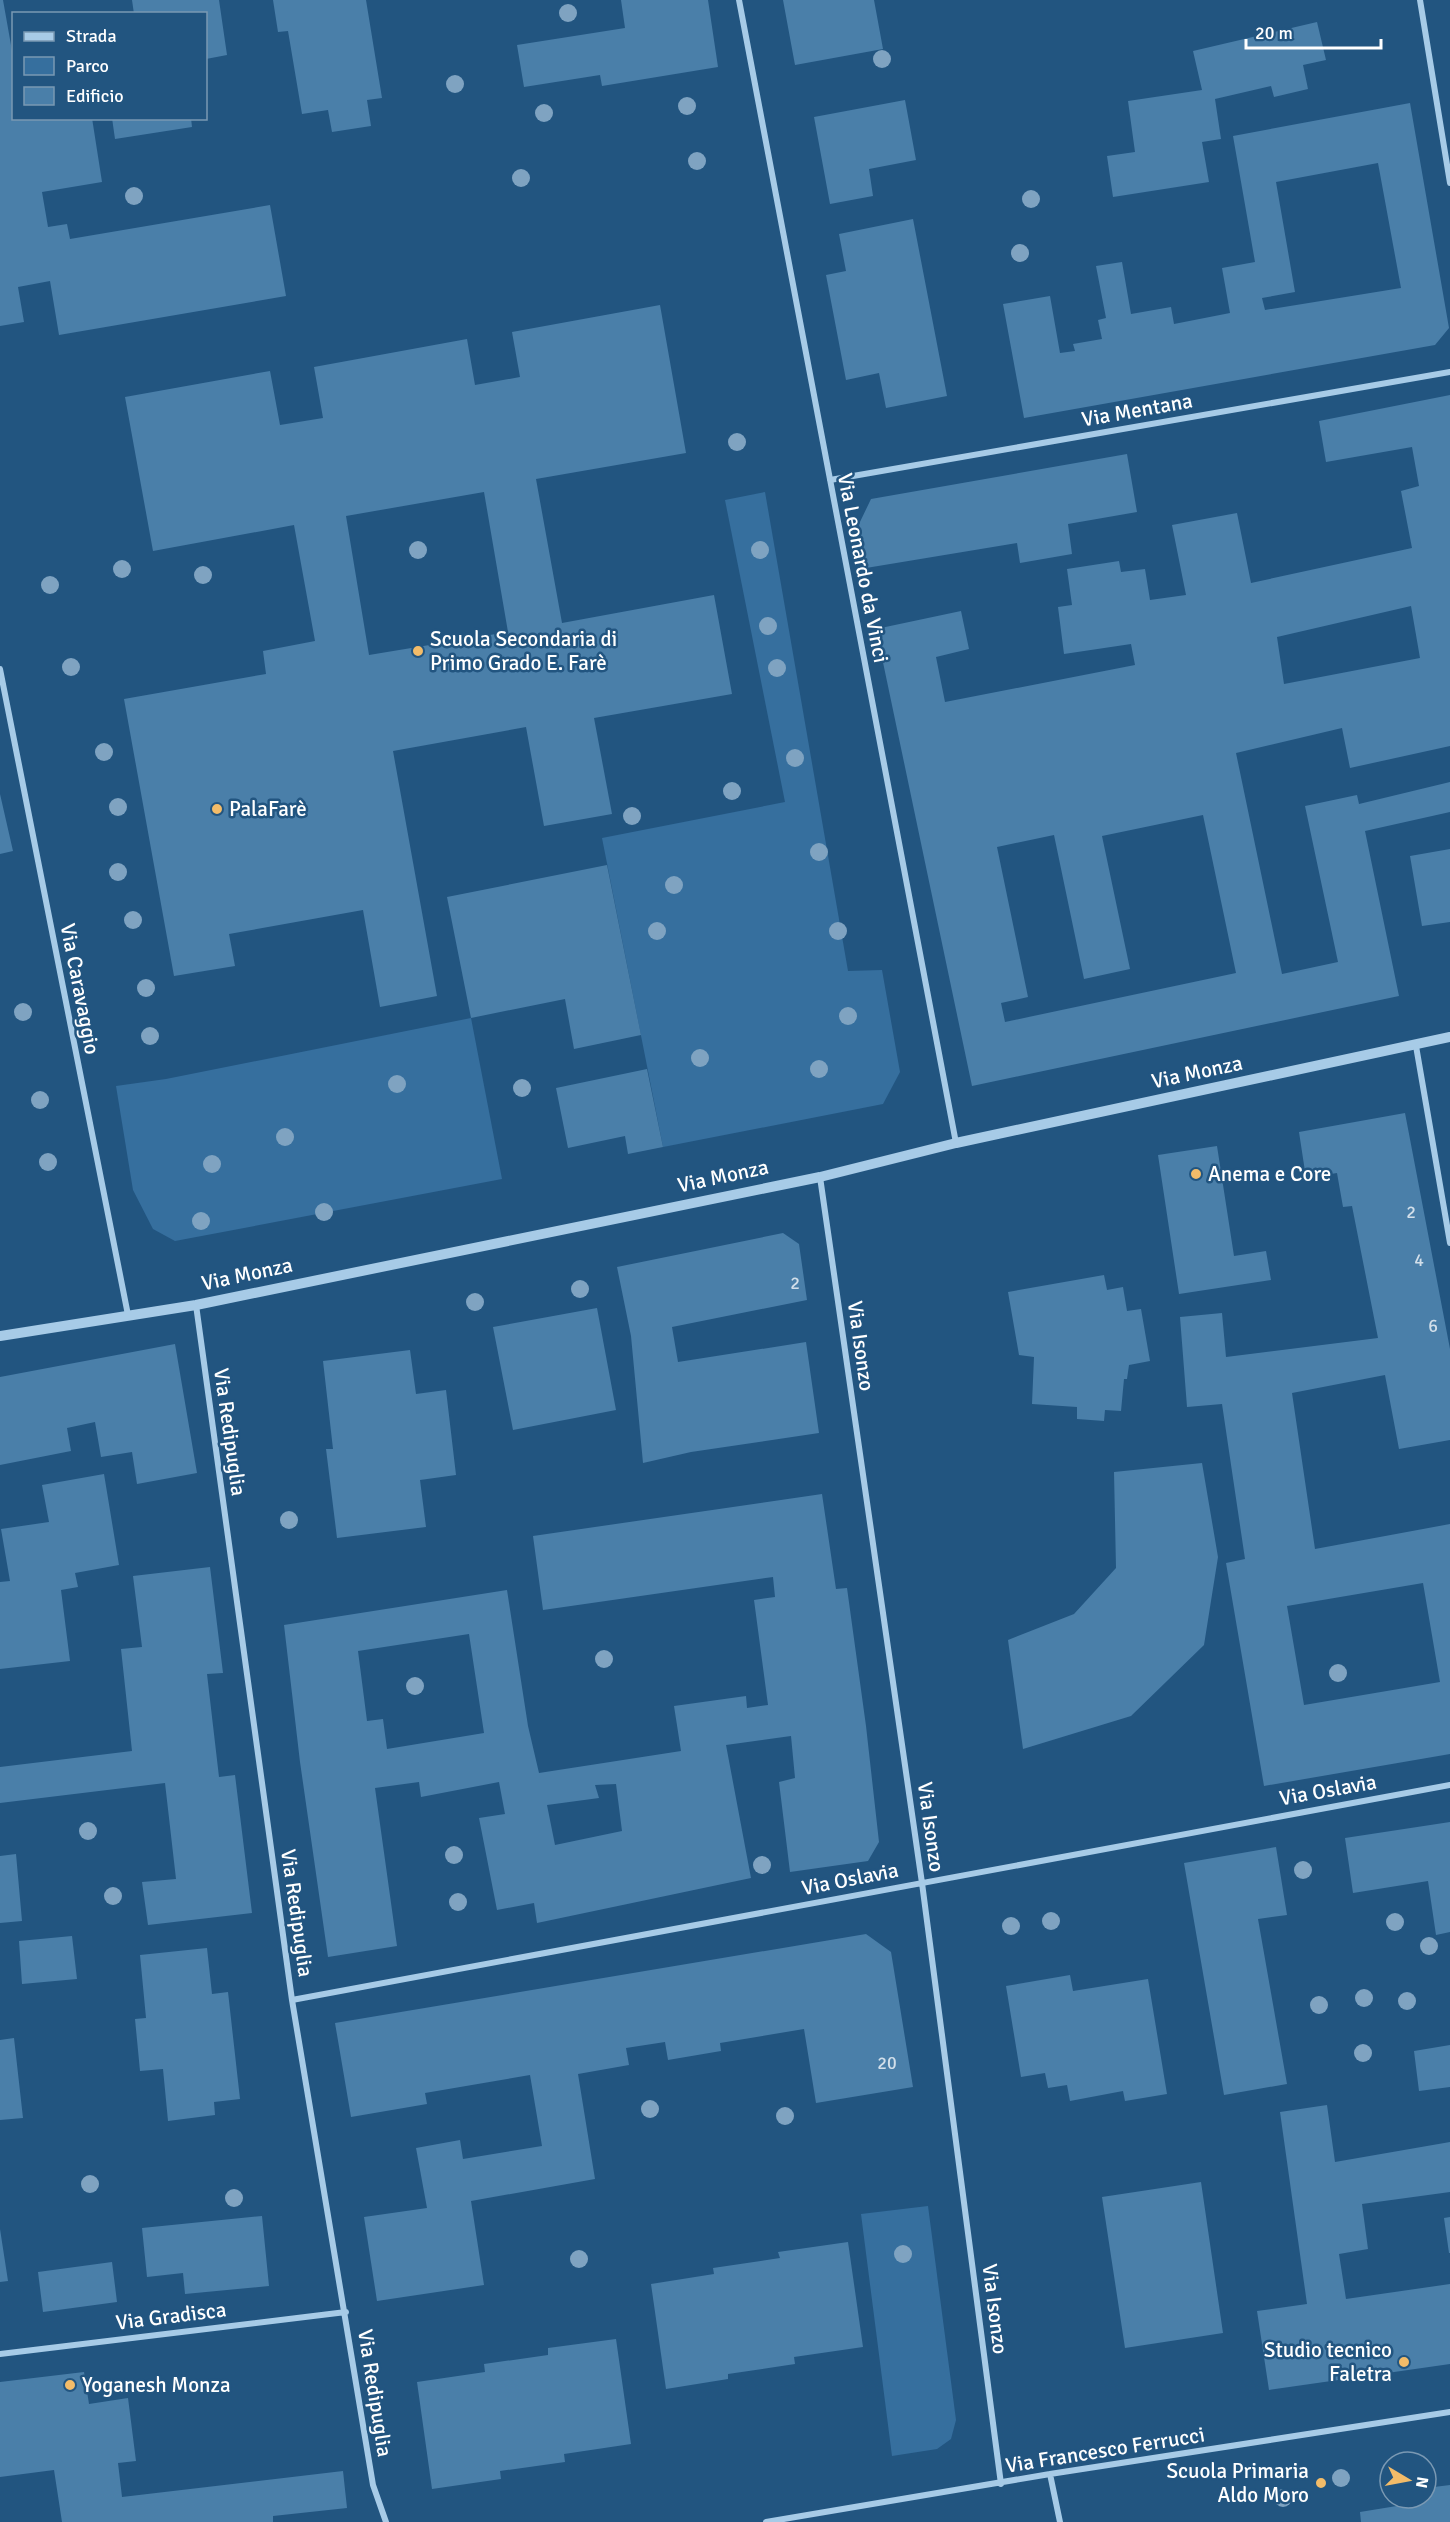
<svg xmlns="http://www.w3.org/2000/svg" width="1450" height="2522" viewBox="0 0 1450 2522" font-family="Signika,sans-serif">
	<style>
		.green { fill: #366f9e }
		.building { fill: #4a7fa9; fill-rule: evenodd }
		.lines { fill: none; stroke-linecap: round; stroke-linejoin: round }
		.minor { stroke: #a7cbe7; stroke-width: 6 }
		.tertiary { stroke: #a7cbe7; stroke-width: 10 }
		.tree { fill: #7fa3c1 }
		.poi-dot { fill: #f3bc69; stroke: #225580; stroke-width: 2 }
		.labels { text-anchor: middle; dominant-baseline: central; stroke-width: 5; stroke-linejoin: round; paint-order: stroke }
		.number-label { font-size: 18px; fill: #d2dfea }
		.street-label { font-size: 21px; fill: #fff; stroke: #225580 }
		.poi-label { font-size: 21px; fill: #fff; stroke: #225580; text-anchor: start }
	</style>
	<rect width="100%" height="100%" fill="#225580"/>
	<path class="green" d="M765,492l83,479 34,-1 18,102 -17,32 -220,43 -61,-309 183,-36 -60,-302z
		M471,1018l31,161 -327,62 -22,-12 -20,-39 -17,-104 50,-7z
		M928,2206l28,214 -5,19 -14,10 -45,7 -31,-242z"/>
	<path class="building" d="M0,0h3l11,62v56h78l10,64 -60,10 6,35 19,-3 3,15 200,-34 16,91 -227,39 -9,-54 -32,6 6,35 -24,4z
		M132,0h87l8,55 -21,4v-45h-72z
		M273,0h93l16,98 -15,2 4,26 -39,6 -4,-22 -26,4 -14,-83 -10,1z
		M621,0h87l10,67 -116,19 -2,-11 -76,12 -7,-42 108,-17z
		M783,0h91l9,49 -88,16z
		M1317,22l9,38 -23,5 5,24 -34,8 -3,-11 -56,13 6,40 -19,3 7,40 -96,15 -6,-41 28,-4 -7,-51 74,-11 -9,-39z
		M905,100l11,60 -47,9 4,27 -43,8 -16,-87z
		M1410,103l39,225 -14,17 -411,73 -21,-114 47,-8 10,57 15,-2 -2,-7 29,-5 -4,-19 8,-2 -10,-52 26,-4 9,52 40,-7 3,17 56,-11 -8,-45 33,-6 -22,-126zM1378,163l23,125 -136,22 -3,-12 33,-6 -19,-110z
		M112,118h79l1,9 -77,12z
		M913,219l34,177 -61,12 -7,-35 -33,7 -20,-105 20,-4 -7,-37z
		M660,305l26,148 -150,26 26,144 152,-28 18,99 -138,24 18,96 -68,12 -18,-99 -133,24 44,245 -57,11 -17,-97 -134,24 6,32 -61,10 -50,-277 142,-25 -3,-23 52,-10 -21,-116 -141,26 -28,-154 145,-26 10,54 43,-7 -9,-51 153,-28 8,46 45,-8 -8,-45zM484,492l24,140 -139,23 -23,-139z
		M1450,395v351l-100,22 -8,-40 -106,25 46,221 56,-12 -33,-156 52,-11 2,9 91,-22v30l-85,19 34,165 -427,90 -96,-457 85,-18 8,38 -33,8 9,45 190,-37 -4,-21 -67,10 -6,-47 14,-2 -5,-36 52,-8 2,11 24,-3 5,31 36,-5 -14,-70 65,-12 14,70 161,-35 -11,-57 18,-5 -7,-39 -86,15 -7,-41zM1411,606l9,52 -136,26 -7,-47zM1203,815l33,158 -231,49 -4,-19 27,-6 -31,-150 57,-12 30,144 46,-10 -28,-133z
		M1127,454l10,58 -69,12 4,30 -52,9 -3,-20 -151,25 -7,-44 12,-25z
		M0,794l13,57 -13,3z
		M1450,849v73l-28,4 -12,-70z
		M607,865l34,170 -67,14 -9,-50 -94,19 -24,-121z
		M647,1069l16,78 -35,7 -3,-18 -57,12 -12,-60z
		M1405,1113l45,236v91l-51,9 -14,-74 -93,18 23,156 135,-25v230l-186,32 -38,-223 19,-4 -23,-155 -35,3 -7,-90 42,-4 4,44 152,-19 -26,-132 -9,1 -6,-34 -31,5 -7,-46zM1423,1583l17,99 -136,23 -17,-99z
		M1217,1146l17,110 32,-5 5,29 -92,14 -21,-139z
		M783,1233l16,11 8,56 -135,27 6,35 128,-20 13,91 -128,19 -48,11 -12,-127 -14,-69z
		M1104,1275l3,15 16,-3 4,24 14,-2 9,52 -21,4 -2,14h-3l-3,32 -16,-1 -1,11 -27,-2v-12l-45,-3 2,-47 -15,-2 -11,-63z
		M597,1308l19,102 -103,20 -20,-103z
		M175,1344l22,129 -60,11 -5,-32 -31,5 -6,-35 -28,6 4,23 -71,14v-88z
		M410,1350l6,44 30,-4 10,85 -36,5 6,47 -89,11 -11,-89h7l-10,-88z
		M1202,1463l16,94 -14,88 -73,71 -108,33 -15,-109 66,-26 42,-46 -2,-96z
		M104,1474l15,91 -44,8 3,14 -17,3 9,71 -70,8v-87l10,-1 -9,-52 48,-7 -7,-37z
		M822,1494l14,95 11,-1 19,138 13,116 -11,19 -78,11 -11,-90 16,-4 -4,-42 -65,9 25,133 -214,45 -3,-20 -37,7 -18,-92 26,-4 -6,-32 -78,15 -2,-15 -44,6 22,158 -69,11 -28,-195 -16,-137 223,-35 21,136 11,47 142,-22 -7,-45 72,-10 1,12 21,-3 -14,-105 21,-3 -2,-20 -230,33 -10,-74zM469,1634l15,99 -97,16 -4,-30 -16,2 -9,-70zM616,1784l6,47 -67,14 -8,-40 52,-7 -4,-13z
		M210,1567l13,106 -16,1 12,103 16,-2 17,138 -104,12 -6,-43 34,-3 -11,-96 -165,20v-36l132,-16 -11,-102 21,-2 -9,-71z
		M1450,1822v110l-14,3 -8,-54 -75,12 -8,-55z
		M1276,1847l11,68 -29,4 29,165 -63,11 -40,-232z
		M16,1854l6,67 -22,2v-67z
		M866,1934l25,18 22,135 -97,16 -12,-74 -84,14 1,8 -53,9 -3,-18 -39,6 3,17 -51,9 17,105 -124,22 13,84 -107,16 -13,-84 63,-9 -11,-60 44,-8 3,19 79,-13 -12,-71 -105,18 2,11 -76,13 -16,-94z
		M72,1936l5,43 -55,5 -3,-43z
		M207,1948l5,46 16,-2 12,107 -26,3 1,13 -47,6 -5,-52 -23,2 -5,-52 11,-1 -6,-63z
		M1070,1975l3,16 75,-12 19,115 -42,7 -2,-10 -53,10 -3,-16 -19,3 -3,-15 -24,4 -15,-91z
		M14,2038l9,80 -23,2v-80z
		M1450,2045v42l-31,4 -5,-40z
		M1327,2105l8,57 115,-20v50l-88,12 6,45 -29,5 7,45 104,-15v80l-181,26 -12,-79 50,-7 -27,-192z
		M1201,2182l22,151 -98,15 -23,-151z
		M262,2216l7,70 -84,8 -2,-21 -36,4 -5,-49z
		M1450,2217v36h-1l-5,-35z
		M0,2229l8,52 -8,1z
		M848,2242l15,105 -69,10 1,7 -67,10v5l-62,10 -15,-105 63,-10 -1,-6 67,-10 -2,-6z
		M112,2262l5,40 -74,10 -5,-40z
		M616,2339l15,105 -67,10 1,8 -65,9 1,8 -69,10 -15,-107 68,-10 -1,-8 64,-9v-7z
		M84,2372l5,32 39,-6 8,63 -18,2 4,34 221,-26 4,37 -74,8v6h-211l-8,-52 -54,7v-95z
		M1450,2485v37h-89l-1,-10 49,-8 -1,-6h18v-10z"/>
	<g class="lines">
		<path class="minor" d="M739,0l217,1143
			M1420,0l30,183
			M830,480l620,-108
			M0,669l128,646
			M1416,1046l34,197
			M820,1177l102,706 79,601
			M196,1305l96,695 81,485 13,37
			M292,2000l1158,-215
			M0,2354l346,-42
			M1050,2474l10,48
			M766,2522l284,-48 400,-62"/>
		<path class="tertiary" d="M0,1336l196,-31 624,-128 136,-34 494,-106"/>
	</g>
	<g class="tree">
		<circle cx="568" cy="13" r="9"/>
		<circle cx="882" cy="59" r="9"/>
		<circle cx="455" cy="84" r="9"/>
		<circle cx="687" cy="106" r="9"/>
		<circle cx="544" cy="113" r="9"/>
		<circle cx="697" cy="161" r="9"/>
		<circle cx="521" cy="178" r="9"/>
		<circle cx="134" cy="196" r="9"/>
		<circle cx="1031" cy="199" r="9"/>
		<circle cx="1020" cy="253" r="9"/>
		<circle cx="737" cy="442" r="9"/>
		<circle cx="418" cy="550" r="9"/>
		<circle cx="760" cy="550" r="9"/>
		<circle cx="122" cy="569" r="9"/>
		<circle cx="203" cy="575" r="9"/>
		<circle cx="50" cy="585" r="9"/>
		<circle cx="768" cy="626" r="9"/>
		<circle cx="71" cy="667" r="9"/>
		<circle cx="777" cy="668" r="9"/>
		<circle cx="104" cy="752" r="9"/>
		<circle cx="795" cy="758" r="9"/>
		<circle cx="732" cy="791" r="9"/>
		<circle cx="118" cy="807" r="9"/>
		<circle cx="632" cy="816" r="9"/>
		<circle cx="819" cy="852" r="9"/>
		<circle cx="118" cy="872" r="9"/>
		<circle cx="674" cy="885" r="9"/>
		<circle cx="133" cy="920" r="9"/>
		<circle cx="657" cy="931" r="9"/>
		<circle cx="838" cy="931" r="9"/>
		<circle cx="146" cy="988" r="9"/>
		<circle cx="23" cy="1012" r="9"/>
		<circle cx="848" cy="1016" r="9"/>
		<circle cx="150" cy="1036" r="9"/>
		<circle cx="700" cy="1058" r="9"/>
		<circle cx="819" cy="1069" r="9"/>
		<circle cx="397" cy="1084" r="9"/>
		<circle cx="522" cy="1088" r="9"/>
		<circle cx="40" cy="1100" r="9"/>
		<circle cx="285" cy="1137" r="9"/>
		<circle cx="48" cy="1162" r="9"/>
		<circle cx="212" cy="1164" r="9"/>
		<circle cx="324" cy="1212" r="9"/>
		<circle cx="201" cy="1221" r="9"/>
		<circle cx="580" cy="1289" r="9"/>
		<circle cx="475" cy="1302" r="9"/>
		<circle cx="289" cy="1520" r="9"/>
		<circle cx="604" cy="1659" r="9"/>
		<circle cx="1338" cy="1673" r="9"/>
		<circle cx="415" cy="1686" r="9"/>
		<circle cx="88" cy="1831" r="9"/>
		<circle cx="454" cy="1855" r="9"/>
		<circle cx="762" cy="1865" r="9"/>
		<circle cx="1303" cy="1870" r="9"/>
		<circle cx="113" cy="1896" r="9"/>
		<circle cx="458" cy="1902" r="9"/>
		<circle cx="1051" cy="1921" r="9"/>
		<circle cx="1395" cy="1922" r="9"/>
		<circle cx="1011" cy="1926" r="9"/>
		<circle cx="1429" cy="1946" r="9"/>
		<circle cx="1364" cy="1998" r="9"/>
		<circle cx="1407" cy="2001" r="9"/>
		<circle cx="1319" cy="2005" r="9"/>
		<circle cx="1363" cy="2053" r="9"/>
		<circle cx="650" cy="2109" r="9"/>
		<circle cx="785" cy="2116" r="9"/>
		<circle cx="90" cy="2184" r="9"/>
		<circle cx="234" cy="2198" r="9"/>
		<circle cx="903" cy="2254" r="9"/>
		<circle cx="579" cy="2259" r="9"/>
		<circle cx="1341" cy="2478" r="9"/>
		<circle cx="1283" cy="2498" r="9"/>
	</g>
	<g class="poi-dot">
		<circle cx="418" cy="651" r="6"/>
		<circle cx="217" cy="809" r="6"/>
		<circle cx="1196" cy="1174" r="6"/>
		<circle cx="1404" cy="2362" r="6"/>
		<circle cx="70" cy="2385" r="6"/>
		<circle cx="1321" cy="2483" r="6"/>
	</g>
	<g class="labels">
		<g class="number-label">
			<text x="1411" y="1212">2</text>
			<text x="1419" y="1260">4</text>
			<text x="795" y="1283">2</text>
			<text x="1433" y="1326">6</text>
			<text x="887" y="2063">20</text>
		</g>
		<g class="street-label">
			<text transform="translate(1137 410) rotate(-10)">Via Mentana</text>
			<text transform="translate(863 568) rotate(79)">Via Leonardo da Vinci</text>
			<text transform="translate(80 989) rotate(79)">Via Caravaggio</text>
			<text transform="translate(1197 1072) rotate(-12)">Via Monza</text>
			<text transform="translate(723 1176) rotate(-12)">Via Monza</text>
			<text transform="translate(247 1274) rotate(-12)">Via Monza</text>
			<text transform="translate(861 1346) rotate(82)">Via Isonzo</text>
			<text transform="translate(230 1432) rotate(82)">Via Redipuglia</text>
			<text transform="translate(1328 1790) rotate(-10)">Via Oslavia</text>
			<text transform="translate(931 1827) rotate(82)">Via Isonzo</text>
			<text transform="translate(850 1879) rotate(-11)">Via Oslavia</text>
			<text transform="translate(297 1913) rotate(82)">Via Redipuglia</text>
			<text transform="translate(995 2309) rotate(83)">Via Isonzo</text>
			<text transform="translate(171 2316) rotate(-7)">Via Gradisca</text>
			<text transform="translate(375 2393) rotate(81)">Via Redipuglia</text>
			<text transform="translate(1105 2450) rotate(-9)">Via Francesco Ferrucci</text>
		</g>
		<g class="poi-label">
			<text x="430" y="639">Scuola Secondaria di<tspan x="430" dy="24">Primo Grado E. Farè</tspan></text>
			<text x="229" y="809">PalaFarè</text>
			<text x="1208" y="1174">Anema e Core</text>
			<text x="1392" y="2350" text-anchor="end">Studio tecnico<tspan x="1392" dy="24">Faletra</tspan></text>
			<text x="82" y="2385">Yoganesh Monza</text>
			<text x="1309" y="2471" text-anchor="end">Scuola Primaria<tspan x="1309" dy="24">Aldo Moro</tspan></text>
		</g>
	</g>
	<rect x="12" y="12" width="195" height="108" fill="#225580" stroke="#7a99b3" stroke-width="1.5"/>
	<rect x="24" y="32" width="30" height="9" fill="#a7cbe7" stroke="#7a99b3" stroke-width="1.5"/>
	<text x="66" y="42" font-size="18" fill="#ffffff">Strada</text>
	<rect x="24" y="57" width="30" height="18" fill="#366f9e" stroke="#7a99b3" stroke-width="1.5"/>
	<text x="66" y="72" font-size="18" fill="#ffffff">Parco</text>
	<rect x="24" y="87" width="30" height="18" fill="#4a7fa9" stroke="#7a99b3" stroke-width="1.5"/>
	<text x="66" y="102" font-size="18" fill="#ffffff">Edificio</text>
	<g transform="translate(1408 2480) rotate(100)"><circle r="28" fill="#225580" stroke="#7a99b3" stroke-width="1.5"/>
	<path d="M0-4.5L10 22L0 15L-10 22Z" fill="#f3bc69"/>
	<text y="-9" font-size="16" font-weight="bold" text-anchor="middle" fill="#ffffff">N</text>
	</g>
	<path d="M1246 39v9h135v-9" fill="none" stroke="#ffffff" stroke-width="3"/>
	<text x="1255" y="39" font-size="18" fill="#ffffff" stroke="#225580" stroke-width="4.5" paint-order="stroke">20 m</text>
</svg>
